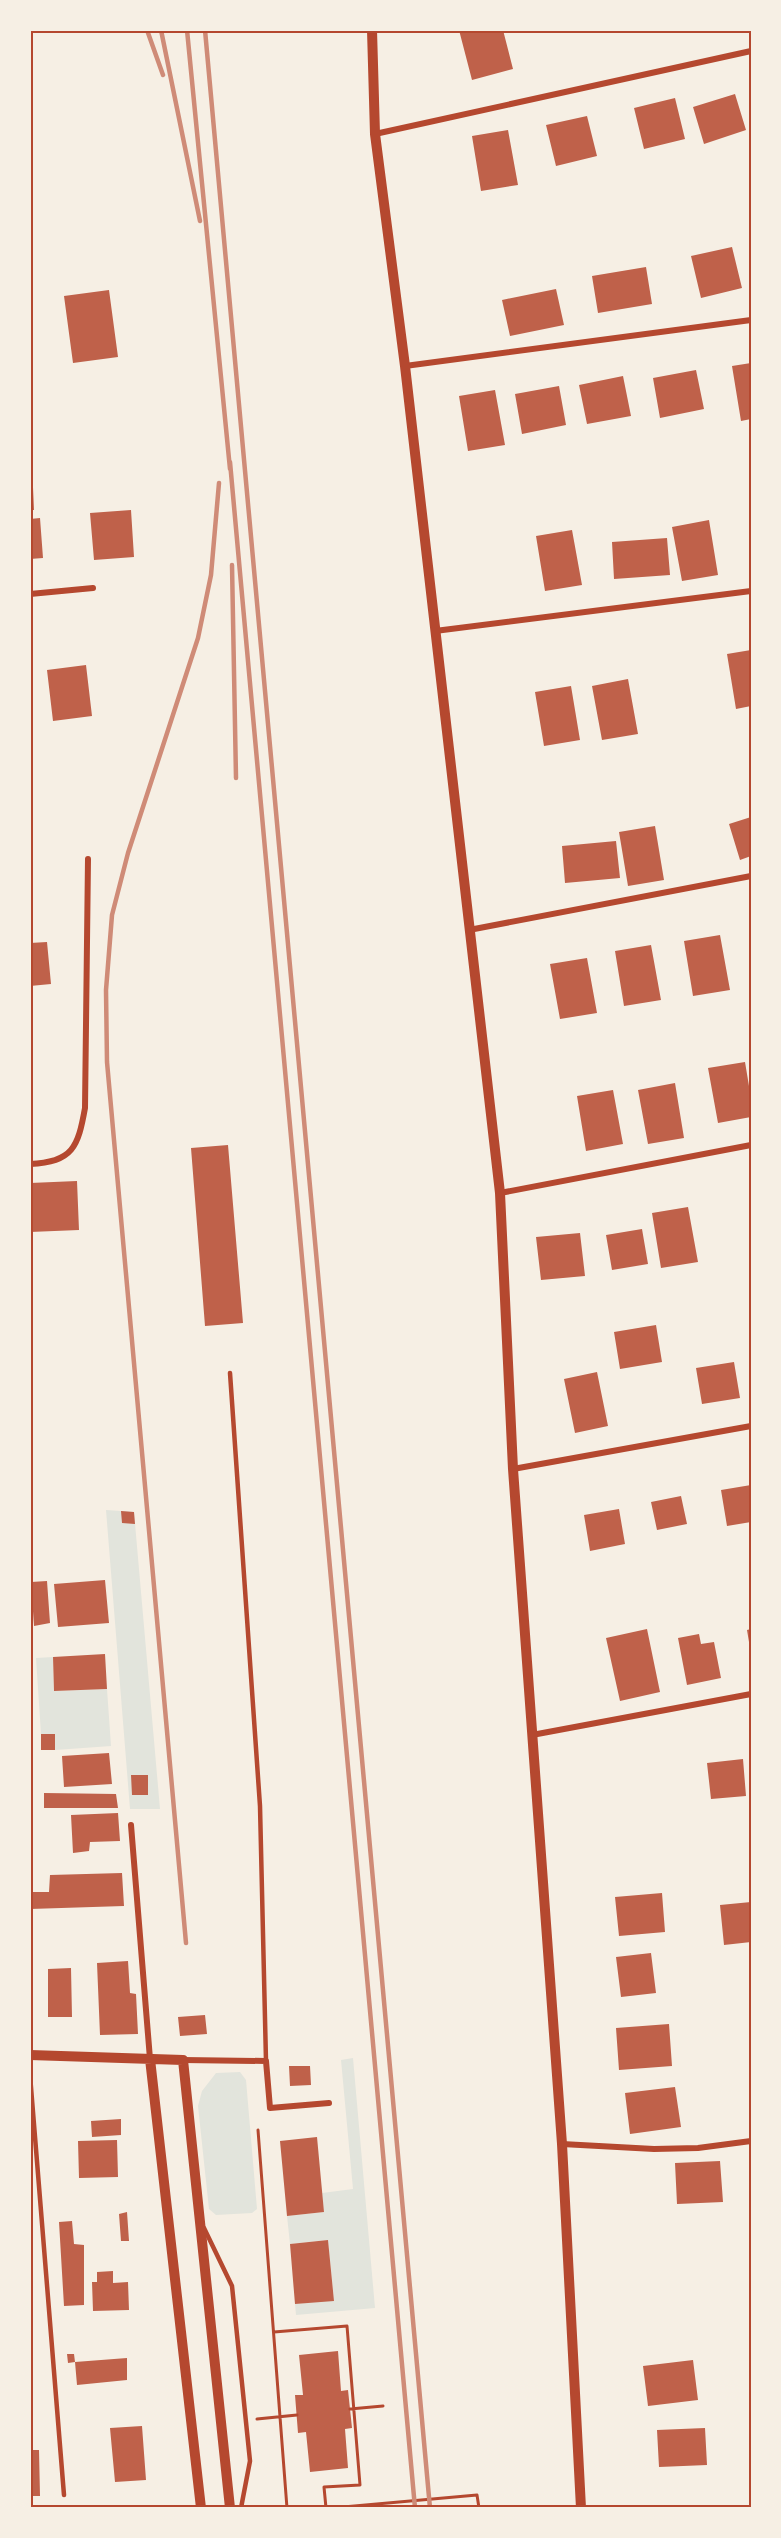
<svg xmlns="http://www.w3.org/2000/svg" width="781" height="2538" viewBox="0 0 781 2538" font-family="'Sofia Sans Condensed',sans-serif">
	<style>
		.green { fill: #e2e4dc }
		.building { fill: #bf614a }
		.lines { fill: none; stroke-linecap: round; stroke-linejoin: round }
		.path { stroke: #b5482f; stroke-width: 3 }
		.service { stroke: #b5482f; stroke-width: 4.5 }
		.minor { stroke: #b5482f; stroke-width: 6 }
		.tertiary { stroke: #b5482f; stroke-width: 10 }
		.rail { stroke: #cf8b77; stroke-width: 4.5 }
		.neatline { fill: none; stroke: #b5482f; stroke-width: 2 }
	</style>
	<rect width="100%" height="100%" fill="#f6efe4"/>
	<path class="green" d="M106,1510l28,2 26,297h-30z
		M53,1657l1,34 53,-2 4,57 -56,4v-16h-14l-5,-76z
		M353,2058l22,250 -79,7 -1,-11 39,-4 -6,-60 -38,4 -3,-28 37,-4 -2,-19 31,-4 -12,-129z
		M240,2072l6,8 11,129 -5,4 -36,2 -7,-6 -11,-103 4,-15 14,-18z"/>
	<path class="building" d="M459,30h44l10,39 -41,11z
		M735,94l11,36 -42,14 -11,-37z
		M675,98l10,41 -41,10 -10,-41z
		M587,116l10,40 -41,10 -10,-41z
		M508,130l10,55 -37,6 -9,-55z
		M732,247l10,41 -41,10 -10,-42z
		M646,267l6,37 -54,9 -6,-37z
		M556,289l8,36 -54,11 -8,-36z
		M109,290l9,67 -45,6 -9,-67z
		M751,363v56l-10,2 -9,-55z
		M696,370l8,39 -44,9 -7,-40z
		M623,376l8,40 -44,8 -8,-39z
		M559,386l7,39 -44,9 -7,-40z
		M495,390l10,55 -37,6 -9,-55z
		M30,465h2l2,45h-4z
		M131,510l3,47 -40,3 -4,-47z
		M40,518l3,40 -13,1v-40z
		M709,520l9,55 -36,6 -10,-54z
		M572,530l10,55 -37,6 -9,-55z
		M667,538l3,37 -56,4 -2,-37z
		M751,650v56l-15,3 -9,-55z
		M86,665l6,51 -39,5 -6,-51z
		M628,679l10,55 -36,6 -10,-54z
		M571,686l9,54 -36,6 -9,-54z
		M751,817v39l-11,4 -11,-36z
		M655,826l9,54 -36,6 -9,-54z
		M616,841l4,37 -55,5 -3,-37z
		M720,935l10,55 -37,6 -9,-55z
		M47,942l4,42 -21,2v-43z
		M651,945l10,55 -37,6 -9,-55z
		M587,958l10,55 -37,6 -10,-55z
		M745,1062l6,36v19l-33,6 -10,-55z
		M675,1083l9,55 -36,6 -10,-54z
		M613,1090l10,54 -37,7 -9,-55z
		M228,1145l15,178 -38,3 -14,-178z
		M77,1181l2,49 -49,2v-49z
		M688,1207l10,55 -37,6 -9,-55z
		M642,1229l6,35 -36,6 -6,-35z
		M580,1233l5,43 -44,4 -5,-43z
		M656,1325l6,37 -42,7 -6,-37z
		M734,1362l6,36 -38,6 -6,-36z
		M597,1372l11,54 -33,7 -11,-54z
		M751,1485v37l-24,4 -6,-36z
		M681,1496l6,28 -30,6 -6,-28z
		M619,1509l6,35 -35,7 -6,-36z
		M121,1511l13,1 1,12 -13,-1z
		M105,1580l4,43 -51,4 -4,-43z
		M47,1581l3,42 -16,3 -3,-44z
		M647,1629l13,63 -40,9 -14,-63z
		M751,1629v19h-1l-3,-18z
		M699,1634l2,10 13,-2 7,36 -34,7 -9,-47z
		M105,1654l2,35 -53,2 -1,-34z
		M41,1734h14v16h-14z
		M109,1753l3,31 -48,3 -2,-31z
		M743,1759l3,37 -35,3 -4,-36z
		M131,1775h17v20h-16z
		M44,1793l72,1 2,14h-74z
		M118,1813l2,28 -30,1 -1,9 -16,2 -2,-38z
		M122,1873l2,33 -94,3v-17h19l1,-17z
		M662,1893l3,39 -46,4 -4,-39z
		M751,1902v40l-27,3 -4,-40z
		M651,1953l5,40 -35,4 -5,-40z
		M128,1961l2,32 6,1 2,40 -38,1 -3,-72z
		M71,1968l1,49h-24v-48z
		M205,2015l2,19 -27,2 -2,-19z
		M669,2024l3,42 -53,4 -3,-42z
		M289,2066h21l1,19 -21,1z
		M675,2087l6,40 -51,7 -5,-41z
		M121,2119v16l-29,2 -1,-16z
		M317,2137l7,75 -37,4 -7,-75z
		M117,2140l1,37 -39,1 -1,-37z
		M720,2161l3,41 -46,2 -2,-41z
		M127,2212l2,29h-8l-2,-27z
		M72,2221l2,23 10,1v60l-20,1 -5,-84z
		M328,2240l6,61 -39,3 -5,-60z
		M113,2271v12l15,-1 1,28 -36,1 -1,-29h5v-10z
		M338,2351l3,40 7,-1 4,38 -7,1 3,39 -38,4 -4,-40 -8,1 -3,-38h8l-4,-40z
		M67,2354h7l1,8 -7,1z
		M127,2358v22l-50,5 -2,-23z
		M693,2360l5,40 -50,6 -5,-40z
		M142,2426l4,54 -31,2 -5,-54z
		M705,2428l2,37 -48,2 -2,-37z
		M30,2450h9l1,46h-10z"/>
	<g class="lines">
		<path class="path" d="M258,2130l29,378
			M274,2332l73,-6 13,159 -36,2 2,21
			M350,2409l33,-3
			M257,2419l40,-4
			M332,2508l145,-13 2,13"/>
		<path class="service" d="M230,1373l30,433 6,255
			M30,2075l34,420
			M204,2228l28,58 18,175 -9,47"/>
		<path class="minor" d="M375,134l376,-83
			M405,366l346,-46
			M30,594l63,-6
			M435,631l316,-40
			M469,930l282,-54
			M30,1164c43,-2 48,-17 55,-56l3,-249
			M500,1193l251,-48
			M513,1469l238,-43
			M532,1735l219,-41
			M131,1825l19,234
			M183,2060l83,1 4,47 59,-5
			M562,2144l92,5 44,-1 53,-7"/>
		<path class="tertiary" d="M372,30l3,104 30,232 95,827 13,276 49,675 19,364
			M30,2055l153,5 47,448
			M150,2059l51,449"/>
		<path class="rail" d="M147,30l16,45
			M161,30l39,191
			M187,30l43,439
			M205,30l225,2478
			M230,462l185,2046
			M232,565l4,213
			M186,1943l-79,-881 -1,-72 6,-75 16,-62 70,-215 13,-63 8,-92"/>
	</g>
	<rect width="781" height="2538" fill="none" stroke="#f6efe4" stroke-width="63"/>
	<rect x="32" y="32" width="718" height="2474" class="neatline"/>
</svg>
